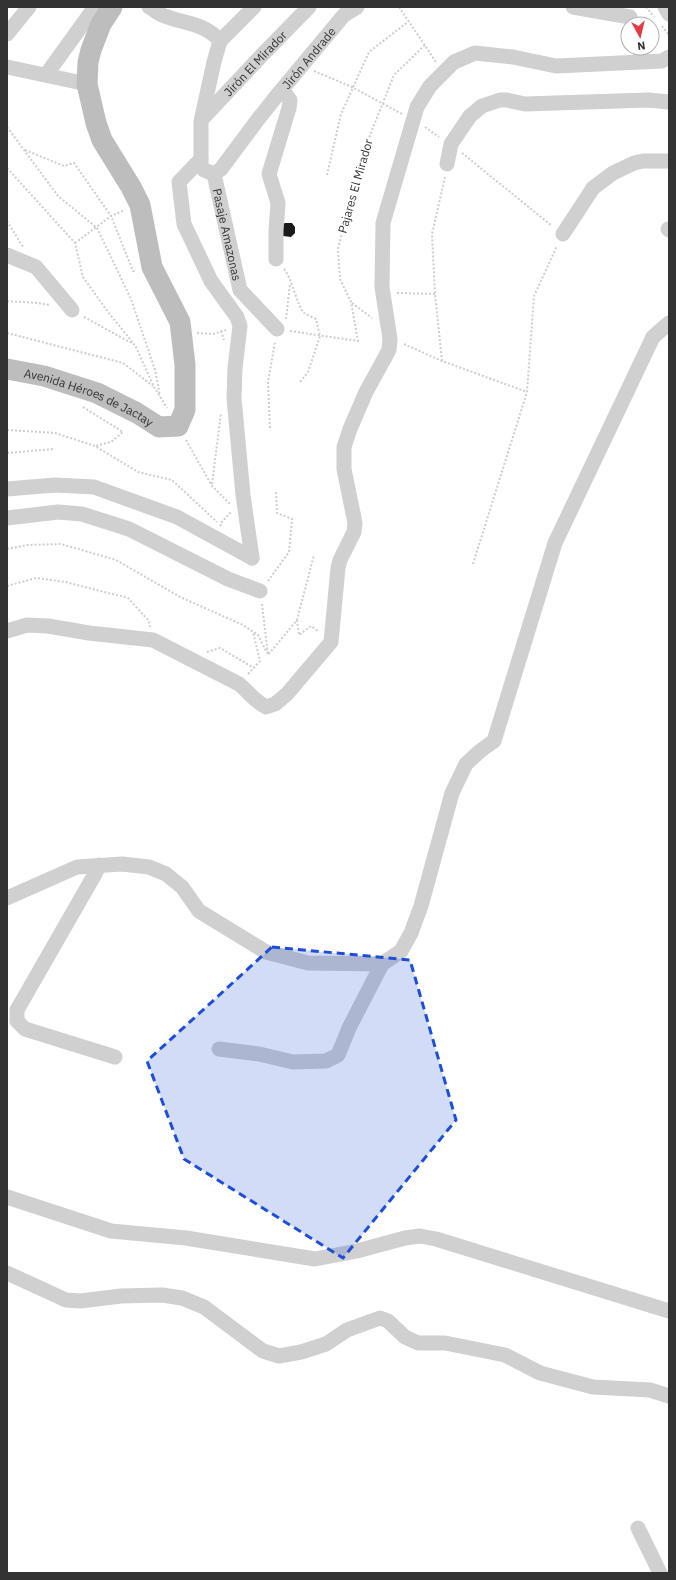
<svg xmlns="http://www.w3.org/2000/svg" width="676" height="1580" viewBox="0 0 676 1580" font-family="'IBM Plex Sans',sans-serif">
	<style>
		.building { fill: #1a1a1a }
		.lines { fill: none; stroke-linecap: round; stroke-linejoin: round }
		.path { stroke: #cdcdcd; stroke-width: 2; stroke-dasharray: 2 2; stroke-linecap: butt }
		.street { stroke: #d0d0d0; stroke-width: 15 }
		.secondary { stroke: #bdbdbd; stroke-width: 21 }
		.marked { fill: #1d4ed8; fill-opacity: 0.2; stroke: #1d4ed8; stroke-width: 3; stroke-dasharray: 8 5; stroke-linejoin: round }
		.labels { text-anchor: middle; dominant-baseline: central; stroke-width: 4; stroke-linejoin: round; paint-order: stroke }
		.street-label { font-size: 12px; fill: #333; stroke: #fff }
	</style>
	<rect width="100%" height="100%" fill="#fff"/>
	<path class="building" d="M285,223h7l3,4v6l-4,4 -8,-1v-12z"/>
	<g class="lines">
		<path class="path" d="M399,7l37,55
			M646,7l8,10
			M662,26l7,9
			M314,71l38,16 50,27
			M7,127l51,69 39,32 34,71 24,71 5,26
			M425,127l14,10
			M25,150l39,16 10,-3 37,53 22,55h3
			M462,153l90,73
			M7,168l68,75 8,34 25,35 26,32
			M327,175l14,-61 28,-62 40,-31
			M7,221l16,26
			M75,243l36,-27 14,-6
			M284,269c8,9 13,37 20,44 3,2 8,4 12,6l4,17 -12,36 -8,10
			M397,293l38,1
			M7,301l31,2 11,2
			M352,303l20,15
			M84,317l51,28 19,42 13,21
			M286,319l4,-35
			M221,331l3,9
			M290,331l68,10 -7,-39 -11,-23 -2,-30 23,-91 33,-83 31,-30
			M7,333l116,30 30,23
			M197,333l16,1 13,-4
			M404,344l38,17 85,31
			M442,361l-7,-67 -3,-60 13,-57
			M83,407l40,25 -12,10 -16,4
			M270,428l-2,-46 7,-40
			M7,430l48,3 40,13 43,26 34,8 45,42
			M186,440l26,46 19,19
			M7,453l47,-4
			M212,484l9,-71
			M221,526l-1,-2 12,-13
			M7,549l20,-4 34,-1 55,16 64,37 63,28 15,10 10,20 29,-35 17,-65
			M473,564l54,-172 7,-96 23,-50
			M268,581l21,-29 3,-33 -15,-6 -1,-23
			M7,586l29,-8 30,4 62,16 21,23 1,6
			M262,604l6,51
			M297,620l2,15 12,-9 7,5
			M207,652l13,-4 34,20
			M248,674l12,-13 -7,-29"/>
		<g class="street">
			<path d="M149,7c4,2 7,5 11,7 21,10 45,8 60,27l-6,21 -13,59v45l3,4 10,4 7,-5 38,-51 20,-25 7,2 4,5 -1,8 -20,66 9,29 -2,28v28"/>
			<path d="M573,7l57,10"/>
			<path d="M665,7l4,7"/>
			<path d="M7,34l22,-27"/>
			<path d="M220,41l34,-34"/>
			<path d="M7,67l80,17"/>
			<path d="M46,75l49,-68"/>
			<path id="s1" d="M279,93l65,-78 13,-8"/>
			<path id="s2" d="M202,119l61,-65 46,-47"/>
			<path d="M201,159l-22,23 5,42 27,57 26,36 3,9 -5,42 -1,30 9,97 9,63"/>
			<path d="M447,164l4,-20 19,-28 12,-10 18,-6h7l18,4 123,-4 21,2"/>
			<path id="s3" d="M214,174l26,116 37,39"/>
			<path d="M668,229l1,1"/>
			<path d="M563,234l30,-46 20,-15 21,-10 9,-2h26"/>
			<path d="M7,255l29,12 36,43"/>
			<path d="M7,489l48,-4 39,2 83,30 75,41"/>
			<path d="M7,518l51,-6 24,2 47,15 99,50 32,12"/>
			<path d="M7,631l20,-6 21,1 41,7 64,7 86,44c11,9 14,16 27,23l9,-3 12,-10 44,-52 7,-74 2,-8 14,-28 1,-9 -11,-54v-22l6,-18 16,-37 23,-42 1,-11 -8,-52 1,-64 34,-116 13,-21 24,-24 21,-9 38,4 43,9 106,-5 7,-4"/>
			<path d="M99,865l-4,9 -78,136v11l8,8 90,28"/>
			<path d="M7,898l70,-31 45,-3 27,3 17,7 16,13 17,24 67,41 42,11 74,1 19,-13 10,-18 10,-27 31,-113 14,-29 14,-13 14,-10 61,-198 98,-206 16,-14"/>
			<path d="M219,1049l40,5 34,8 33,-1 12,-6 11,-27 33,-64"/>
			<path d="M7,1197l104,34 75,7 129,21 42,-8 48,-13 15,-2 16,3 233,72"/>
			<path d="M7,1273l59,27 14,1 41,-5 41,-1 20,3 22,9 59,44 16,5 22,-4 25,-8 21,-14 33,-12 8,3 17,16 13,6h27l60,12 35,18 53,14 57,3 19,6"/>
			<path d="M638,1528l22,45"/>
		</g>
		<path class="secondary" id="s4" d="M7,369l37,7 53,17 40,20 22,14 19,-1 7,-16v-45l-5,-43 -28,-55 -12,-62 -9,-18 -29,-47 -6,-17 -9,-39 1,-22 3,-12 10,-26 11,-17"/>
	</g>
	<path class="marked" d="M272,947l138,13 46,160 -113,138 -159,-99 -37,-98z"/>
	<g class="labels">
		<g class="street-label">
			<text stroke="none"><textPath href="#s1" startOffset="46">Jirón Andrade</textPath></text>
			<text stroke="none"><textPath href="#s2" startOffset="77">Jirón El Mirador</textPath></text>
			<text transform="translate(355 186) rotate(-74)">Pajares El Mirador</text>
			<text stroke="none"><textPath href="#s3" startOffset="62">Pasaje Amazonas</textPath></text>
			<text stroke="none"><textPath href="#s4" startOffset="87">Avenida Héroes de Jactay</textPath></text>
		</g>
	</g>
	<rect width="676" height="1580" fill="none" stroke="#333333" stroke-width="16"/>
	<g transform="translate(640 36) rotate(172)"><circle r="19" fill="#ffffff" stroke="#adadad"/>
	<path d="M0-3L7 15L0 10L-7 15Z" fill="#e63946"/>
	<text y="-6" font-size="11" font-weight="bold" text-anchor="middle" fill="#333333">N</text>
	</g>
</svg>
